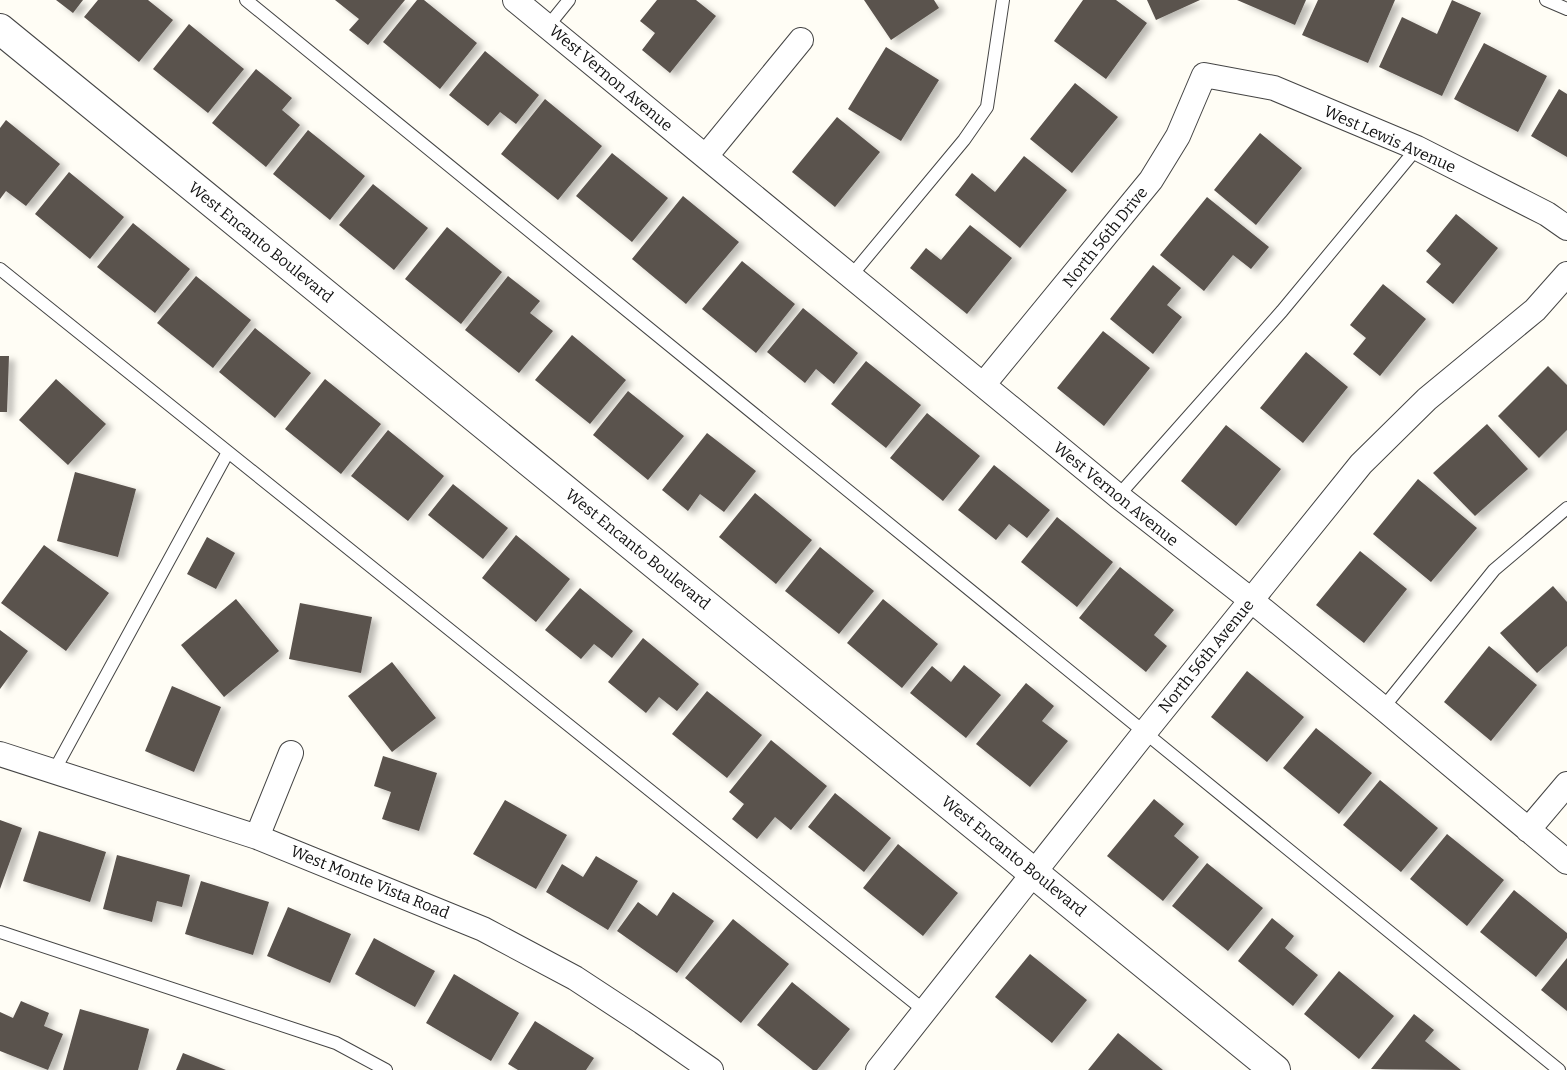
<svg xmlns="http://www.w3.org/2000/svg" width="1567" height="1070" viewBox="0 0 1567 1070" font-family="Bitter,serif">
	<style>
		.building { fill: #5a524d; filter: url(#shadow) }
		.lines { fill: none; stroke-linecap: round; stroke-linejoin: round }
		.service-casing { stroke: #444; stroke-width: 14 }
		.minor-casing { stroke: #444; stroke-width: 26 }
		.tertiary-casing { stroke: #444; stroke-width: 32 }
		.service { stroke: #fff; stroke-width: 12 }
		.minor { stroke: #fff; stroke-width: 24 }
		.tertiary { stroke: #fff; stroke-width: 30 }
		.labels { text-anchor: middle; dominant-baseline: central; stroke-width: 6; stroke-linejoin: round; paint-order: stroke }
		.street-label { font-size: 16px; fill: #111; stroke: #fff }
	</style>
	<defs>
		<filter id="shadow"><feDropShadow dx="6" dy="4" stdDeviation="3" flood-color="#0004"/></filter>
	</defs>
	<rect width="100%" height="100%" fill="#fffdf5"/>
	<path class="building" d="M56,0h27l-10,13z
		M98,0h50l25,20 -34,42 -55,-45z
		M335,0h70l-37,45 -19,-15 10,-11z
		M417,0h7l53,43 -37,46 -57,-47z
		M657,0h39l20,16 -46,57 -28,-23 13,-17 -15,-12z
		M864,0h70l5,8 -48,32z
		M1083,0h33l31,23 -41,56 -52,-38z
		M1147,0h53l-44,20z
		M1237,0h69l-11,25z
		M1318,0h77l-27,63 -66,-28z
		M1452,0l29,13 -39,83 -63,-29 23,-50 35,17z
		M189,24l55,45 -36,44 -55,-44z
		M1484,43l63,33 -29,56 -64,-33z
		M886,47l53,33 -38,61 -53,-32z
		M485,51l54,44 -23,29 -16,-12 -12,14 -39,-31z
		M256,69l36,29 -10,12 18,15 -34,42 -54,-44z
		M1075,83l43,34 -46,56 -42,-34z
		M1559,89l8,5v63l-36,-21z
		M545,99l57,47 -44,54 -57,-46z
		M837,117l43,35 -45,55 -43,-35z
		M6,120l54,44 -34,42 -20,-15 -6,8v-71z
		M308,130l57,46 -35,44 -57,-46z
		M1260,133l42,35 -46,57 -42,-35z
		M612,153l56,45 -36,44 -56,-46z
		M1024,156l43,34 -47,58 -65,-53 17,-22 23,19z
		M69,172l55,45 -34,42 -55,-45z
		M373,184l55,44 -34,42 -55,-45z
		M683,196l56,46 -53,62 -54,-45z
		M1207,197l62,50 -18,22 -18,-14 -29,36 -44,-36z
		M1456,214l42,34 -45,56 -27,-22 15,-18 -15,-13z
		M133,223l57,46 -35,44 -58,-46z
		M970,225l42,33 -45,56 -57,-46 16,-20 15,12z
		M447,227l55,45 -41,52 -56,-45z
		M742,261l53,43 -39,49 -54,-44z
		M1153,265l28,23 -14,17 15,12 -29,37 -43,-35z
		M196,276l55,44 -38,48 -56,-45z
		M508,276l32,25 -10,12 23,18 -34,42 -54,-43z
		M1383,284l43,35 -46,57 -27,-22 13,-16 -16,-13z
		M803,308l55,45 -24,31 -18,-15 -11,14 -38,-31z
		M255,328l56,45 -36,45 -56,-46z
		M1103,331l47,37 -46,58 -47,-38z
		M572,335l54,45 -36,44 -55,-44z
		M1306,352l42,35 -45,56 -43,-35z
		M0,356h9l-2,56h-7z
		M866,361l55,44 -35,43 -55,-44z
		M1548,366l19,19v45l-28,28 -41,-42z
		M56,379l50,45 -38,41 -49,-45z
		M325,379l56,45 -40,50 -56,-45z
		M628,391l56,45 -36,44 -55,-45z
		M927,413l53,43 -37,45 -53,-43z
		M1487,424l41,45 -53,47 -42,-43z
		M1226,425l55,44 -45,57 -55,-45z
		M388,430l56,46 -36,45 -57,-45z
		M707,433l49,38 -32,41 -24,-18 -12,17 -26,-21z
		M994,465l56,45 -23,28 -18,-14 -13,16 -38,-30z
		M75,472l61,17 -18,68 -61,-16z
		M1418,479l59,49 -46,54 -58,-48z
		M453,484l55,44 -25,31 -55,-44z
		M755,493l57,47 -36,44 -57,-47z
		M1057,517l56,45 -36,45 -56,-45z
		M516,535l54,44 -34,43 -54,-44z
		M207,537l28,16 -19,36 -29,-15z
		M44,545l65,48 -43,58 -65,-48z
		M820,547l54,44 -35,43 -54,-43z
		M1360,551l47,38 -43,54 -48,-38z
		M1120,567l54,43 -20,25 13,11 -21,26 -67,-54z
		M1553,586l14,16v44l-30,27 -37,-40z
		M580,588l53,43 -21,27 -18,-14 -13,15 -36,-29z
		M236,599l43,52 -55,46 -43,-52z
		M883,599l55,45 -36,44 -55,-45z
		M300,603l72,14 -11,56 -72,-14z
		M0,630l28,21 -28,38z
		M643,638l56,46 -22,27 -18,-14 -13,16 -38,-31z
		M1489,646l48,39 -46,56 -47,-39z
		M392,662l44,56 -44,34 -44,-56z
		M964,665l37,30 -35,43 -56,-45 22,-27 19,16z
		M1247,671l57,46 -37,45 -56,-45z
		M1026,683l28,23 -12,15 26,20 -38,46 -54,-43z
		M172,686l49,21 -27,65 -49,-21z
		M707,691l55,44 -35,43 -55,-44z
		M1316,728l56,45 -33,41 -56,-46z
		M771,740l56,46 -36,44 -16,-13 -18,22 -25,-20 12,-15 -15,-12z
		M383,756l54,17 -18,58 -37,-12 9,-27 -17,-6z
		M1380,780l58,48 -37,44 -58,-47z
		M835,793l56,45 -27,34 -56,-45z
		M1154,799l30,25 -10,12 25,21 -36,44 -56,-45z
		M505,800l62,35 -31,54 -63,-35z
		M0,820l22,8 -22,61z
		M39,831l67,21 -16,50 -67,-21z
		M1447,834l57,46 -37,46 -57,-47z
		M898,844l60,49 -35,43 -60,-48z
		M117,855l73,20 -8,32 -25,-6 -5,21 -49,-13z
		M596,856l42,25 -30,49 -62,-38 16,-28 21,13z
		M1207,863l56,45 -35,43 -56,-45z
		M201,881l68,21 -16,53 -68,-21z
		M1514,890l53,43v5l-31,39 -56,-45z
		M673,892l41,29 -37,52 -60,-42 21,-29 19,14z
		M288,907l63,27 -21,49 -63,-27z
		M1272,918l22,18 -9,12 33,27 -25,31 -55,-45z
		M733,919l56,45 -48,59 -56,-45z
		M374,938l61,33 -20,36 -60,-33z
		M1030,954l57,46 -35,43 -57,-46z
		M1567,958v53l-26,-21z
		M1339,971l55,45 -35,43 -55,-45z
		M454,974l65,39 -28,48 -65,-38z
		M792,982l58,47 -33,41h-4l-56,-45z
		M21,1001l28,12 -5,13 19,8 -15,36 -48,-19v-39l13,6z
		M80,1009l69,20 -11,41h-75z
		M1414,1014l20,16 -9,11 36,29 -90,-1z
		M535,1021l59,37 -8,12h-68l-10,-6z
		M1118,1033l45,37h-75z
		M183,1053l43,17h-50z"/>
	<g class="lines">
		<defs>
			<path id="service" d="M246,0l1313,1070
				M1546,0l21,9
				M548,26l21,-26
				M0,269l925,742
				M851,276l113,-136 23,-33 16,-107
				M1118,496l164,-185 135,-163
				M1383,708l111,-138 73,-62
				M54,771l174,-319
				M0,932l336,111 50,27"/>
			<path id="minor" d="M515,0l603,496 133,104 132,108 184,154
				M706,156l95,-116
				M983,385l168,-205 27,-44 26,-61 70,13 143,60 130,66 20,14
				M0,754l257,83 226,92 92,49 67,44 69,48
				M1528,830l39,-46
				M257,837l34,-84
				M878,1070l267,-338 216,-268 66,-65 108,-89 32,-36"/>
			<path id="tertiary" d="M0,29l1275,1041"/>
		</defs>
		<use href="#service" class="service-casing"/>
		<use href="#minor" class="minor-casing"/>
		<use href="#tertiary" class="tertiary-casing"/>
		<use href="#service" class="service"/>
		<use href="#minor" class="minor"/>
		<use href="#tertiary" class="tertiary"/>
	</g>
	<g class="labels">
		<g class="street-label">
			<text transform="translate(611 78) rotate(40)">West Vernon Avenue</text>
			<text transform="translate(1390 139) rotate(24)">West Lewis Avenue</text>
			<text transform="translate(1105 237) rotate(-51)">North 56th Drive</text>
			<text transform="translate(261 242) rotate(39)">West Encanto Boulevard</text>
			<text transform="translate(1116 494) rotate(39)">West Vernon Avenue</text>
			<text transform="translate(638 549) rotate(39)">West Encanto Boulevard</text>
			<text transform="translate(1206 656) rotate(-51)">North 56th Avenue</text>
			<text transform="translate(1014 856) rotate(39)">West Encanto Boulevard</text>
			<text transform="translate(370 882) rotate(22)">West Monte Vista Road</text>
		</g>
	</g>
</svg>
